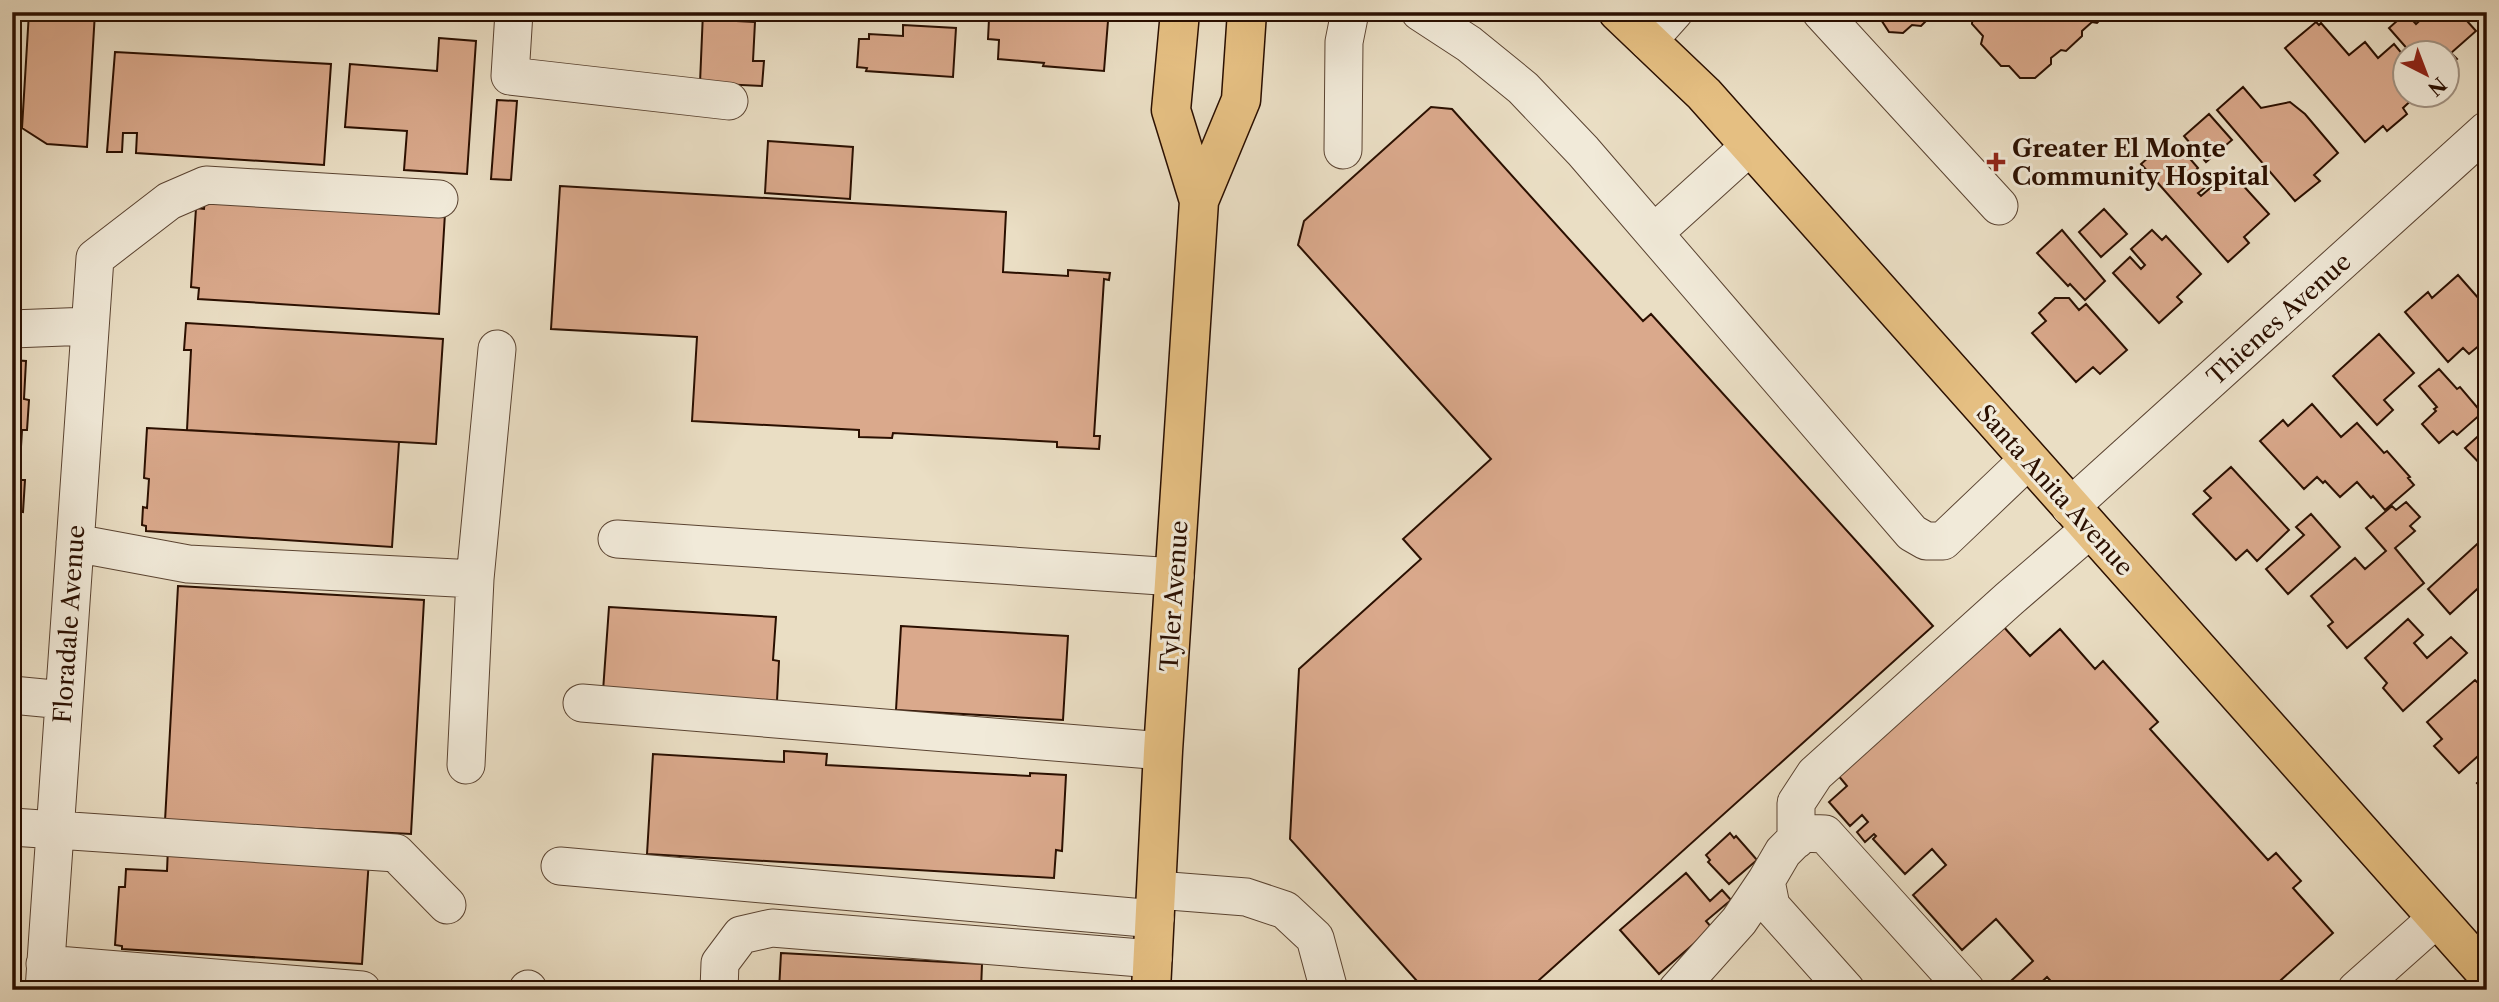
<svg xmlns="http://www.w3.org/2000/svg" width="2499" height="1002" viewBox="0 0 2499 1002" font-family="'Libre Caslon Text',serif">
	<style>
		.building { fill: #daa98c; stroke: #2a0f00; stroke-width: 2 }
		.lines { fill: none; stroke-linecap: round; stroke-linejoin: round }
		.minor-casing { stroke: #5a4331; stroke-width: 39 }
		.major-casing { stroke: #2a0f00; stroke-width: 41 }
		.minor { stroke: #f1ead9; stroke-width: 37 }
		.major { stroke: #e5bf82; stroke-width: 38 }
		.poi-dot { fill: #8f2418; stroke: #f1ead9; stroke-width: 2.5 }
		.labels { text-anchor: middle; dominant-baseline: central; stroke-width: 6; stroke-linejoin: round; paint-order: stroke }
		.poi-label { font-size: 24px; font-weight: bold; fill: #2a0f00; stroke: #f1ead9; text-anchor: start }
		.street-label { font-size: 24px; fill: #2a0f00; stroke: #f1ead9 }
	</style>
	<rect width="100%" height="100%" fill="#eadec4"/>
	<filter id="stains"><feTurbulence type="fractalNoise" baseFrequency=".00286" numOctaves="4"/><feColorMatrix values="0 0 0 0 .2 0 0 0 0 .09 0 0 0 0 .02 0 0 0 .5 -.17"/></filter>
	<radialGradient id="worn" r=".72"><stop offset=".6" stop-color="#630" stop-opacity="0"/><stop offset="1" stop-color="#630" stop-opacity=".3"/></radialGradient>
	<path class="building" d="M29,12h66l-8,135 -40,-3 -25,-16z
		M703,12h34v9l18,1 -2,39h11l-2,25 -62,-3z
		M1001,12h99l-1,8 9,1 -4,50 -61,-5 1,-3 -46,-4 1,-19 -11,-1 1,-20 11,1z
		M1876,12h59l-14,14 -9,-1 -9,8 -14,-1z
		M1973,12h135l-11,11 -5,-1 -10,9v5l-16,15 -5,-1 -10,8v6l-16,14h-15l-11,-12h-8l-20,-22 2,-8 -11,-12z
		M2429,12h30l17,19 -25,22 6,6 -11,9v-16h-36l-21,-24 17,-15 10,11z
		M2316,22l3,3 2,-2 28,32 16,-13 13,16 16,-14 10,12v38h14l-15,14 4,6 -20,17 -4,-5 -18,16 -80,-94z
		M903,25l53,3 -3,49 -87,-6 1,-3 -10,-1 2,-28h10v-5l34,2z
		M439,38l37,3 -9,133 -63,-4 3,-39 -62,-4 5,-63 87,7z
		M115,52l216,12 -7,101 -188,-12 1,-20h-14l-1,19h-15z
		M2243,87l18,21 29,-6 15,12 33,39 -24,22 6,6 -25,20 -78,-91z
		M497,100l20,1 -6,79 -20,-1z
		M1431,107l21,2 191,212 8,-7 282,312 -405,364h-103l-135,-151 9,-170 122,-110 -18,-20 88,-80 -193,-214 6,-24z
		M2209,114l23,26 -26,22 -22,-26z
		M768,141l85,6 -3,52 -85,-6z
		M2167,141l7,8 5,-3 19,22 -4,4 13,14 -9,7 3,3 29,-25 39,43 -25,23 5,6 -21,19 -87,-98z
		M560,186l446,26 -3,60 65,4v-6l42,3 -1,7 -5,-1 -10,157h6l-1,13 -42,-2v-5l-164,-9 -1,5 -33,-1v-7l-167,-9 5,-84 -146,-8z
		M205,198l240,15 -6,101 -241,-15 1,-11 -8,-1 5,-79 8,1z
		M2104,209l23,25 -26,23 -22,-25z
		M2062,230l43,51 -20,19 -15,-16 -2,2 -31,-33z
		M2152,230l10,10 4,-4 35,38 -24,23 5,5 -23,21 -46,-50 17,-16 11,12 4,-4 -14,-16z
		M2458,275l29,33v31l-18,15 -6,-6 -15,14 -43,-50 23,-20 4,6z
		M2055,298h14l10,12 7,-6 41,46 -27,24 -7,-7 -17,15 -44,-49 14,-12 -7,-8z
		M186,323l257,16 -7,105 -249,-14 4,-80h-7z
		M2379,334l35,39 -30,27 9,10 -16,15 -44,-49z
		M12,360l14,1 -2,38 5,1 -2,30h-5l-3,50h6l-2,32 -6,-1 -2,38h-3z
		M2439,369l18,20 3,-2 22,26 -25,22 -4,-4 -14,12 -17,-19 14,-13 -2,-2 3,-2 -18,-21z
		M2312,404l29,33 16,-14 27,30 3,-2 23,26 -2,1 6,7 -29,25 -12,-14 -2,2 -14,-16 -17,15 -15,-16 -2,2 -6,-6 -13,12 -44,-48 23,-21 5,6z
		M147,428l252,14 -7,105 -246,-16v-5l-4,-1 1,-18 4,1 2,-29 -5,-1z
		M2487,428v40l-2,1 -20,-21z
		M2231,467l58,63 -32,31 -10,-11 -11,10 -43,-46 18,-16 -7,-7z
		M2406,502l14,15 -10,9 5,5 -20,17 29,35 -77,65 -19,-22 5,-4 -22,-26 44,-38 10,11 21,-18 -20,-23 26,-22 4,4z
		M2311,514l29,33 -52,47 -22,-25 38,-34 -8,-8z
		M2487,535v45l-37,34 -22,-25z
		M178,586l246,14 -13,234 -246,-13z
		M609,607l167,10 -3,43 6,1 -2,40 -174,-10z
		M12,615h6l-3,60h-3z
		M2408,619l15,16 -9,8 13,15 24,-21 16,16 -64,58 -20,-23 4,-5 -22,-25z
		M2002,625l28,31 30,-27 35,40 8,-8 55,61 -8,7 118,131 8,-7 25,28 -8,7 40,45 -63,57h-211l-12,-13 -14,13h-28l-2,-2 30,-27 -37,-42 -34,31 -49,-55 33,-30 -14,-16 -27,25 -32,-35 3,-3 -2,-2 -9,8 -8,-10 11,-10 -6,-7 -12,11 -21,-24 18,-16 -10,-12z
		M901,626l167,10 -5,84 -167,-10z
		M2481,679l6,6 -4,5 4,6 -7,6 7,7v39l-28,25 -25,-27 8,-7 -15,-17 48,-42 3,3z
		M784,751l43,3 -1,11 204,11v-3l36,2 -4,76 -6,-1 -2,28 -407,-24 6,-100 131,8z
		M2487,775v19l-10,-11z
		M1730,833l4,5 2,-2 21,24 -28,24 -21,-22 2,-2 -4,-5z
		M168,847l201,12 -7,105 -240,-15v-3l-7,-1 4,-58h6l1,-18 41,2z
		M1686,873l24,28 12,-11 9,10 -25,21 6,7 -53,46 -39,-44z
		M781,953l201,11 -1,26h-202z"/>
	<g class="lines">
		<defs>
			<path id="minor" d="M514,12l-4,64 219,25
				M1420,12l49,32 54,44 60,63 329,382 14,8h17l85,-81
				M1821,12l178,194
				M1648,41l26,-29
				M1343,150l1,-108 6,-30
				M1654,233l96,-87
				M12,329l78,-3
				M2070,507l417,-377
				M617,539l558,38
				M75,543l113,21 287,15 -9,186
				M475,579l22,-230
				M12,695l52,5
				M582,703l581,48
				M12,827l384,26 51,52
				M1796,840v-37l19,-29 194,-175 81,-70
				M560,866l595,53
				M1157,890l89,7 39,13 30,28 14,52
				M45,964l317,26
				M44,990l51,-732 74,-57 37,-16 233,14
				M528,990v-1
				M719,990l1,-27 21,-28 31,-7 381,31
				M1677,990l62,-69 27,-40
				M1846,990l-75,-84 -5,-25 17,-29 19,-19 23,1 141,156
				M2356,990l81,-72"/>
			<path id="major" d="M1180,12l-9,98 28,91
				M1618,12l86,82 783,880
				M1151,990l12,-239 36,-550 42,-101 6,-88"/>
		</defs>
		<use href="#minor" class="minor-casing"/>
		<use href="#major" class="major-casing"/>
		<use href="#minor" class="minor"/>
		<use href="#major" class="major"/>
	</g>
	<path class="poi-dot" d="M1992.5 151.5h7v7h7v7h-7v7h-7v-7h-7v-7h7z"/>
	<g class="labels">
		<g class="poi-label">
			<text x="2012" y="148">Greater El Monte<tspan x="2012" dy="28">Community Hospital</tspan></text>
		</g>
		<g class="street-label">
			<text transform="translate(2279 319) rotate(-42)">Thienes Avenue</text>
			<text transform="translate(2055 490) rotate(48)">Santa Anita Avenue</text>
			<text transform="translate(1174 596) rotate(-86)">Tyler Avenue</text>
			<text transform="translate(69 624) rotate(-86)">Floradale Avenue</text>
		</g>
	</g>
	<rect width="2499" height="1002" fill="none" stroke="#eadec4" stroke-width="42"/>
	<rect x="14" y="14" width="2471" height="974" fill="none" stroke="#2a0f00" stroke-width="3.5"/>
	<rect x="21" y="21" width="2457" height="960" fill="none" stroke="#2a0f00" stroke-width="2"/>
	<g transform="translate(2426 74) rotate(138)"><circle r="33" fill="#f1ead9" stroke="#a19282" stroke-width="2"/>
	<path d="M0-5L12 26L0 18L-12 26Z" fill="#8f2418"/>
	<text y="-10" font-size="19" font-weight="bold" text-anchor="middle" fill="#2a0f00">N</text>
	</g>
	<rect width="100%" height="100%" filter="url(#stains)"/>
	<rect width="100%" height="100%" fill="url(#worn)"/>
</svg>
